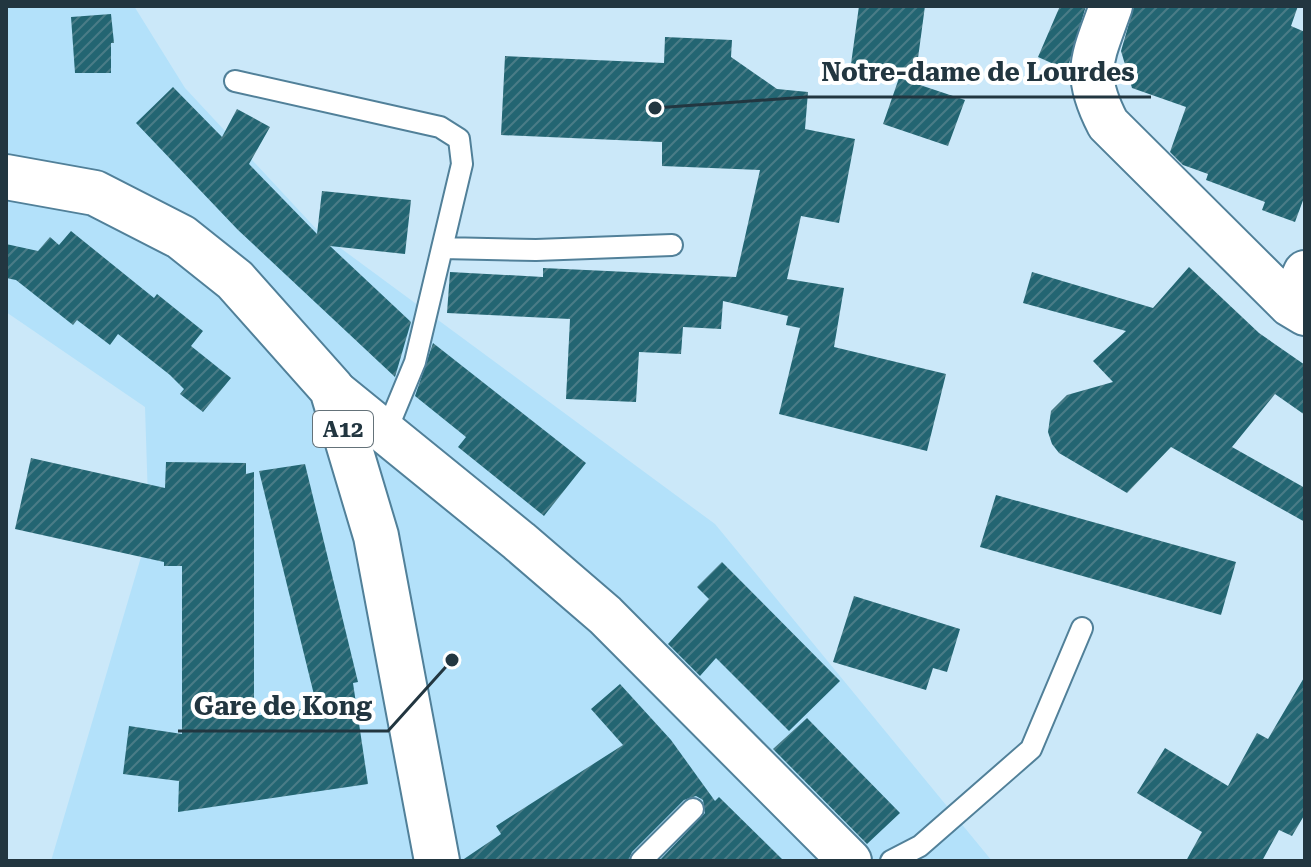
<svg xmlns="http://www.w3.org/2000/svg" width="1311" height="867" viewBox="0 0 1311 867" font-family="'Roboto Serif',serif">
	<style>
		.built { fill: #b3e1fa }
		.building { fill: url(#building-hatch) }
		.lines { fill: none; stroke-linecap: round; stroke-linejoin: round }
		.lane-casing { stroke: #518099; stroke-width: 24 }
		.street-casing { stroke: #518099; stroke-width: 46 }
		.primary-casing { stroke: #518099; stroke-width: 48 }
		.lane { stroke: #fff; stroke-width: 20 }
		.street { stroke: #fff; stroke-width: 42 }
		.primary { stroke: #fff; stroke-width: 44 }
		.labels { text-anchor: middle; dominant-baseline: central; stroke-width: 8; stroke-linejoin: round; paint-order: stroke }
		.shield { fill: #fff; stroke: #647279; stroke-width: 2 }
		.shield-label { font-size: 22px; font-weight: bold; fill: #223640 }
		.leader { fill: none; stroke: #223640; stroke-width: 3 }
		.callout-dot { fill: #223640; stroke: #fff; stroke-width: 3 }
		.callout-label { font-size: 26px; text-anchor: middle; font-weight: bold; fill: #223640; stroke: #fff; stroke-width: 8; stroke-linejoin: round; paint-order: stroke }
	</style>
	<defs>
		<pattern id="building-hatch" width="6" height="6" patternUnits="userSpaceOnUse" patternTransform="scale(2)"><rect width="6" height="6" fill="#236572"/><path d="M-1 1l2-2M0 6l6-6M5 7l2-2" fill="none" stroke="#4a7c87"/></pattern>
	</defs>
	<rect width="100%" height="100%" fill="#cbe8f9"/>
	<path class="built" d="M6,6h128l51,82 135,145 395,291 277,337h-941l98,-331 -4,-123 -139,-95z"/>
	<path class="building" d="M859,6h66l-9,67 -65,-9z
		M1060,6h26l-19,64 -29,-13z
		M1134,6h164l-7,20 14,6v163l-10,27 -33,-12 3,-8 -59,-22 2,-6 -25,-9 -13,-13 16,-45 -54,-19 -11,-37z
		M111,14l3,29h-3v30h-36l-4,-56z
		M665,37l67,3 -1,17 46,32 31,3 -3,37 50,10 -16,84 -38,-7 -14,63 57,9 -10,59 112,27 -19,77 -148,-37 21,-86 -14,-3 2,-9 -65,-15 -2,28 -38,-2 -2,27 -42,-2 -3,50 -70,-3 4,-80 -123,-6 3,-41 93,5v-9l193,9 24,-107 -98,-4v-24l-161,-7 4,-79 159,7z
		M899,78l66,22 -17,46 -65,-22z
		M173,87l49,50 15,-28 33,18 -21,37 68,70 5,-43 89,9 -6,54 -75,-8 81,76 -16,55 -157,-147 -102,-107z
		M71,231l83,67 3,-4 46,37 -12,15 40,32 -28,34 -23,-18 4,-5 -14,-14 -52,-41 -8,11 -33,-25 -4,5 -57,-45 -10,-2v-34l32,7 12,-14 9,8z
		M1189,267l70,66 46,32v50l-30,-21 -43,53 73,41v34l-134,-75 -44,46 -68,-40 -7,-9 -4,-12 3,-21 16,-16 46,-13 -20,-21 33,-30 -103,-28 9,-31 121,36z
		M433,343l153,120 -42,53 -86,-69 8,-10 -51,-41z
		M31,458l134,30 1,-26 80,1v11l8,-2v244l63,-9 -58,-236 46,-7 53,218 -5,1 15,101 -190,28 1,-31 -56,-7 6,-48 53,8v-168h-18v-4l-149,-33z
		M996,495l240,67 -15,53 -241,-68z
		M722,562l118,119 -51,50 -73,-73 -16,18 -32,-32 41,-45 -12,-12z
		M854,596l106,33 -13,43 -14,-4 -7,22 -93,-28z
		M1305,676v138l-13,22 -13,-6 -17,31h-76l16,-29 -65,-39 28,-45 63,38 29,-53 11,6z
		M620,684l51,56 44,61 4,-4 65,64h-125l46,-48 -2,-13 -7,-4 -12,4 -52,52 -4,9h-167l40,-27 -5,-8 127,-81 -32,-36z
		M807,718l93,95 -33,31 -94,-95z"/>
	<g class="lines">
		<defs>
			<path id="lane" d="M235,81l205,46 19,12 3,25 -47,198 -29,70
				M442,248l94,2 136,-5
				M641,861l52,-52
				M891,861l29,-15 111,-97 51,-121"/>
			<path id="street" d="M1111,6c-18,52 -30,66 -3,118l182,181 15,9
				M1290,305l15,-33
				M332,389l187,152 86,74 245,246"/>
			<path id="primary" d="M6,177l89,16 86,44 54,43 97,109 44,147 61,325"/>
		</defs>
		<use href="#lane" class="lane-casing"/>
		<use href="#street" class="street-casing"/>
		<use href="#primary" class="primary-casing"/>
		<use href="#lane" class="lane"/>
		<use href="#street" class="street"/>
		<use href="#primary" class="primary"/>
	</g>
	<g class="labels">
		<rect class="shield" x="313" y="411" width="60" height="36" rx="6"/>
		<g class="shield-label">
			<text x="343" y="429">A12</text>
		</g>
	</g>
	<path class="leader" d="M655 108L806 97H1151M452 660L388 731H178"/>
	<g class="callout-dot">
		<circle cx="655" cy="108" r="8"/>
		<circle cx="452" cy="660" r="8"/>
	</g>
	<g class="callout-label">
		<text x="978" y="81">Notre-dame de Lourdes</text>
		<text x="283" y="715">Gare de Kong</text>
	</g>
	<rect width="1311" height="867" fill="none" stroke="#223640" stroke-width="16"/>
</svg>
